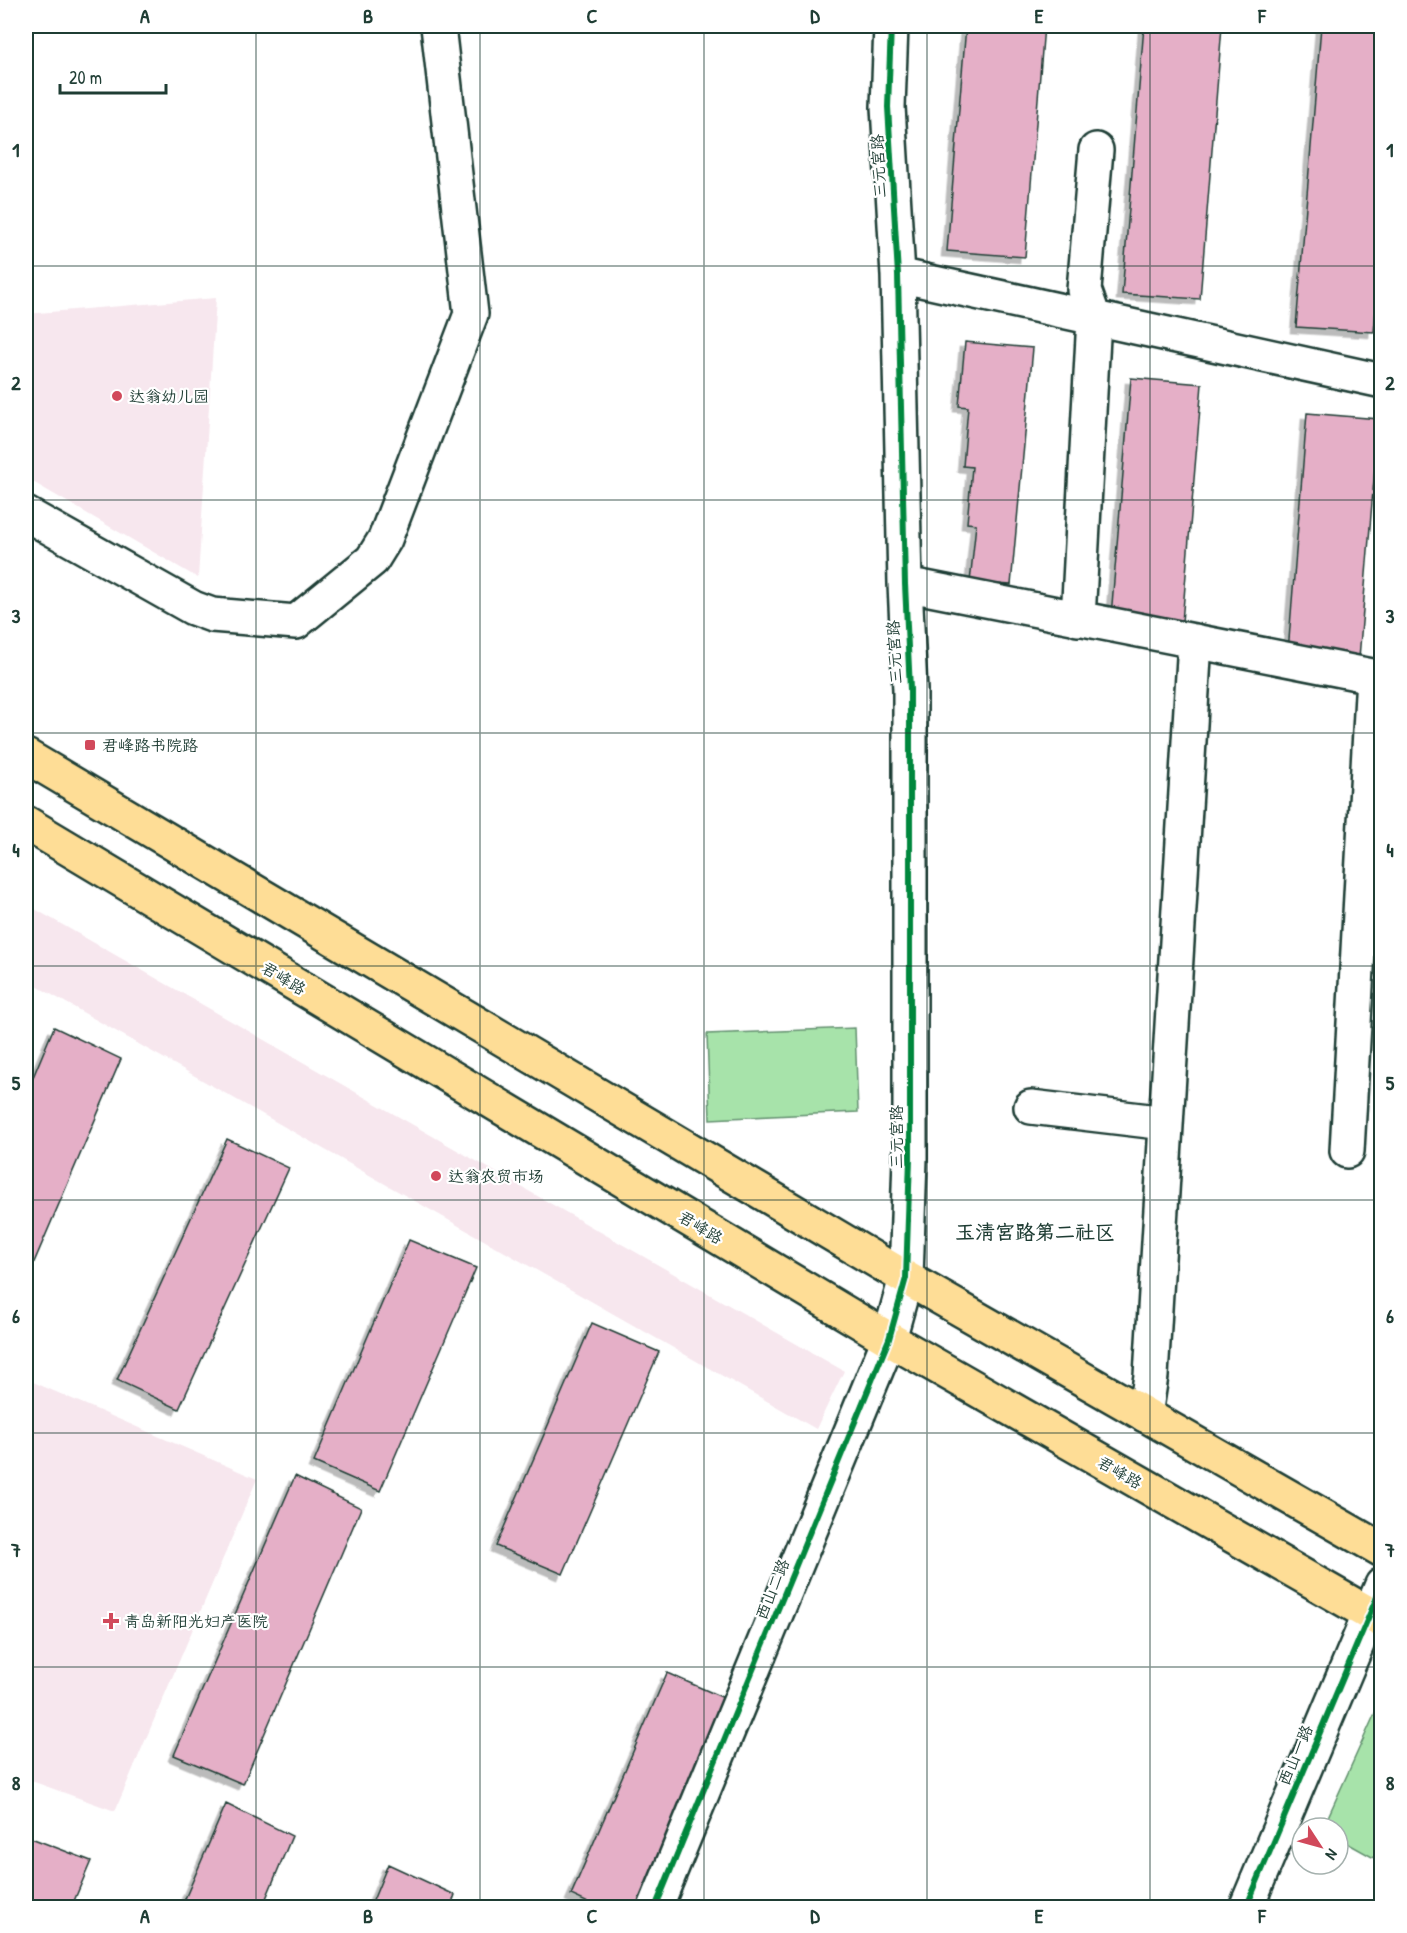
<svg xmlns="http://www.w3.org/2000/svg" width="1407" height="1933" viewBox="0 0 1407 1933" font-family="'Patrick Hand','LXGW WenKai TC',sans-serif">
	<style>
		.built { fill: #f7e7ee }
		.green { fill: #a7e3aa; stroke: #63906f; stroke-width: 1.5 }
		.building { fill: #e5afc7; stroke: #1f3d34; stroke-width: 1.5; filter: url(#shadow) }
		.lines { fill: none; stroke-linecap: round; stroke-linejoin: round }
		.minor-casing { stroke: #1f3d34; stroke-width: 38 }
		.major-casing { stroke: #1f3d34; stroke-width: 38 }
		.minor { stroke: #fff; stroke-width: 33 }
		.major { stroke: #fedd96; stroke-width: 33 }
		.cycleway-casing { stroke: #fff; stroke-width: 10 }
		.cycleway { stroke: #00873e; stroke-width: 6 }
		.grid { fill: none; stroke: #1f3d34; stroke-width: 1.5; stroke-opacity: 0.55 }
		.poi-dot { fill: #d1495b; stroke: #fff; stroke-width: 2 }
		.labels { text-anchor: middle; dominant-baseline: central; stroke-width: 4.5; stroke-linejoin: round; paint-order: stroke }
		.street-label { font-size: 16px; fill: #1f3d34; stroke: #fff }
		.poi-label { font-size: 16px; fill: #1f3d34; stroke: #fff; text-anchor: start }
		.quarter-label { font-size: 20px; font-weight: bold; fill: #1f3d34; stroke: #fff }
		.neatline { fill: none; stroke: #1f3d34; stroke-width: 2 }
		.grid-label { font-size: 20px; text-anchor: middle; font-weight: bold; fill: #1f3d34 }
	</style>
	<defs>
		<filter id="shadow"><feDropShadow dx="-5.5" dy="5.5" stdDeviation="0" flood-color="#0004"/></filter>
	</defs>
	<rect width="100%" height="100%" fill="#fff"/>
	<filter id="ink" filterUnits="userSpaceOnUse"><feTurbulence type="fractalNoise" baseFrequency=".0167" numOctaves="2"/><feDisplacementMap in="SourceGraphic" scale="12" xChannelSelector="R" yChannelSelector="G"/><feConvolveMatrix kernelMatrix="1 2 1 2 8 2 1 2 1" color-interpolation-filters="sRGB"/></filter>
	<g filter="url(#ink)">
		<path class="built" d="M216,298l-18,280 -172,-100v-164z
			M26,904l818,467 -28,58 -790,-449z
			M26,1379l231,100 -142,332 -89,-32z"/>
		<path class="green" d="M855,1028l3,84 -148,7 -3,-85z
			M1381,1700v162l-43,-24v-10h-15z"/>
		<path class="building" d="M966,26h78l-19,231 -78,-6z
			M1144,26h78l-22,273 -78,-5z
			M1321,26h61v215l-8,91 -78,-5z
			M965,342l68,6 -22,237 -41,-3 6,-58 -9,-1 5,-56 -9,-1 5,-59 -9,-1z
			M1131,378l71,6 -20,238 -71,-6z
			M1307,413l72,6 -20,239 -71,-6z
			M54,1027l67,32 -95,222v-187z
			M227,1139l62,29 -110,241 -62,-29z
			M409,1240l67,28 -96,223 -66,-29z
			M592,1323l67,29 -96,222 -67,-28z
			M295,1476l66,32 -118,276 -69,-29z
			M667,1673l66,29 -89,206h-45l-28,-13z
			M226,1804l66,32 -30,72h-81z
			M26,1836l65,25 -20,47h-45z
			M388,1864l67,31 -5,13h-80z"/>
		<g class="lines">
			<defs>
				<path id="minor" d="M898,275l484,106
					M26,514l167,94 19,7 84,7 76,-62 13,-21 86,-225 -33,-288
					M905,584l477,94
					M1078,619l16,-301 -10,-28 12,-140
					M1031,1107l135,16
					M1347,1151l26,-475
					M1145,1415l6,-39 44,-735
					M655,1908l234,-569 17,-61 4,-120v-468l-5,-106 -7,-309 -10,-168 3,-81
					M1246,1908l136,-323"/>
				<path id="major" d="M26,756l880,522 476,272
					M26,823l863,516 493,282"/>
			</defs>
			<use href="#minor" class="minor-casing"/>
			<use href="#major" class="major-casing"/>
			<use href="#minor" class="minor"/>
			<use href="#major" class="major"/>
			<defs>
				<path id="cycleway" d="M655,1908l234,-569 17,-61 4,-120v-468l-5,-106 -7,-309 -10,-168 3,-81
					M1246,1908l136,-323"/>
			</defs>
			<use href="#cycleway" class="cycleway-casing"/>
			<use href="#cycleway" class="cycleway"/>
		</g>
	</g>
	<path class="grid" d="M256,26v1882M480,26v1882M704,26v1882M927,26v1882M1150,26v1882M26,266h1356M26,500h1356M26,733h1356M26,966h1356M26,1200h1356M26,1433h1356M26,1667h1356"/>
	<g class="poi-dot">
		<circle cx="117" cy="396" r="6"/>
		<rect x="84" y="739" width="12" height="12" rx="3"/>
		<circle cx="436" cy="1176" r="6"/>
		<path d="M108 1612h6v6h6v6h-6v6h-6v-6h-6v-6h6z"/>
	</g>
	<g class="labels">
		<g class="street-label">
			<text transform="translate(878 166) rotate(-93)">三元宫路</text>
			<text transform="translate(894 652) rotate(-93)">三元宫路</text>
			<text transform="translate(284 978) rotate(31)">君峰路</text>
			<text transform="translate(896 1137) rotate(-90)">三元宫路</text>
			<text transform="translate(701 1227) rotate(31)">君峰路</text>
			<text transform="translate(1120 1472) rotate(30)">君峰路</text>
			<text transform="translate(772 1589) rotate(-68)">西山二路</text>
			<text transform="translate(1295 1755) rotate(-67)">西山一路</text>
		</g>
		<g class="poi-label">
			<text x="129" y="396">达翁幼儿园</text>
			<text x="102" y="745">君峰路书院路</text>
			<text x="448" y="1176">达翁农贸市场</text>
			<text x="124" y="1621">青岛新阳光妇产医院</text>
		</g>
		<g class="quarter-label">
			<text x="1035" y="1231">玉清宫路第二社区</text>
		</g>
	</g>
	<rect width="1407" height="1933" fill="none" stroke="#fff" stroke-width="66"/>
	<g transform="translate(1320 1846) rotate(126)"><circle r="28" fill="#ffffff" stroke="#a5b1ae" stroke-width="1.5"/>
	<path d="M0-4.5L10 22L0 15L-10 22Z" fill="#d1495b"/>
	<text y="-9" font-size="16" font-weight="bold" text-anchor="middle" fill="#1f3d34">N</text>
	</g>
	<path d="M60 84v9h106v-9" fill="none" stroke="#1f3d34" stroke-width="3"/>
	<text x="69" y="84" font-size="18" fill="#1f3d34" stroke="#ffffff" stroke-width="4.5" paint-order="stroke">20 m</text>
	<rect x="33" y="33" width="1341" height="1867" class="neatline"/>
	<g class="grid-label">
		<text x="145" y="23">A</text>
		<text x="368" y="23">B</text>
		<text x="592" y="23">C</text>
		<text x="815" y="23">D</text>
		<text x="1039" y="23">E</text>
		<text x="1262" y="23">F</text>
		<text x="16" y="157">1</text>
		<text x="1390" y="157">1</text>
		<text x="16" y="390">2</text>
		<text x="1390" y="390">2</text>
		<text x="16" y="623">3</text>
		<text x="1390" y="623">3</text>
		<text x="16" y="857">4</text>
		<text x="1390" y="857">4</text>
		<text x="16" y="1090">5</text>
		<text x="1390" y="1090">5</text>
		<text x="16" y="1323">6</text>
		<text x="1390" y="1323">6</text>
		<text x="16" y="1557">7</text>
		<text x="1390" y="1557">7</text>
		<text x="16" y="1790">8</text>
		<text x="1390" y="1790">8</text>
		<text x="145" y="1923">A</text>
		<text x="368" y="1923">B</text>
		<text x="592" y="1923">C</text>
		<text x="815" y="1923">D</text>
		<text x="1039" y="1923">E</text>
		<text x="1262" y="1923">F</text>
	</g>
</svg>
